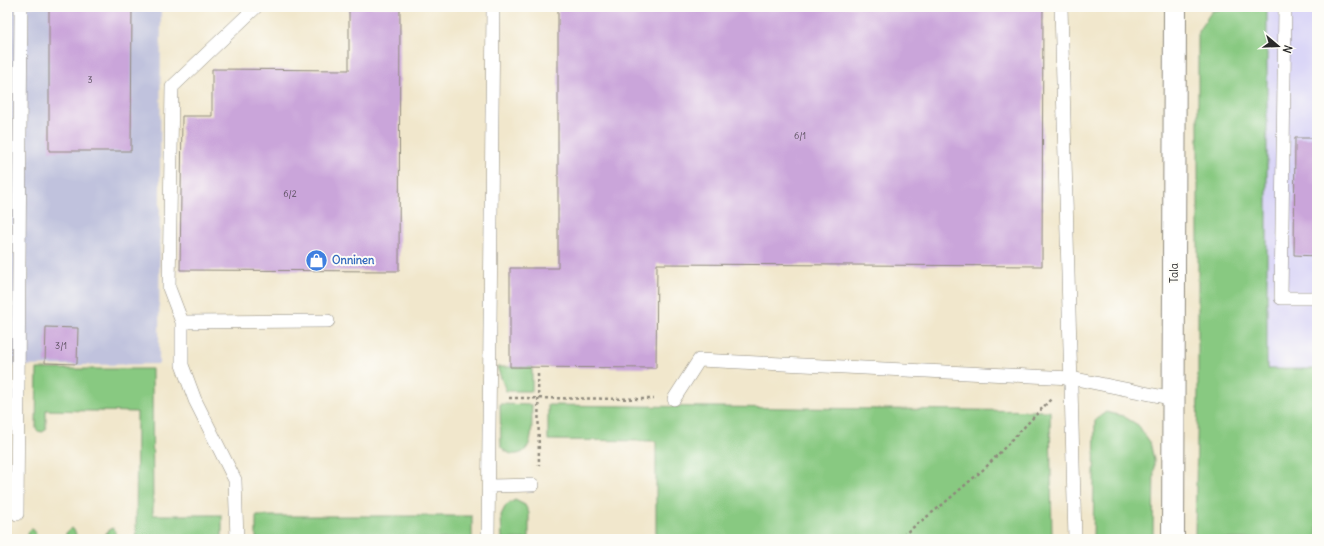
<svg xmlns="http://www.w3.org/2000/svg" width="1324" height="546" viewBox="0 0 1324 546" font-family="Delius,sans-serif">
	<style>
		.built { fill: #dad6f7 }
		.industrial { fill: #c0c2dd }
		.green { fill: #88c981; stroke: #5a7a56 }
		.building { fill: #caa5da }
		.lines { fill: none; stroke-linecap: round; stroke-linejoin: round }
		.service-casing { stroke: #8e897c; stroke-width: 14 }
		.minor-casing { stroke: #8e897c; stroke-width: 24 }
		.path { stroke: #8e897c; stroke-width: 2.5; stroke-dasharray: 3 3; stroke-linecap: butt }
		.service { stroke: #fff; stroke-width: 13 }
		.minor { stroke: #fff; stroke-width: 22 }
		.labels { text-anchor: middle; dominant-baseline: central; stroke-width: 4; stroke-linejoin: round; paint-order: stroke }
		.number-label { font-size: 9px; fill: #534a57 }
		.shop-label { font-size: 11px; font-weight: bold; fill: #366cbe; stroke: #fdfcf7; text-anchor: start }
		.street-label { font-size: 11px; fill: #2b2b2b; stroke: #fdfcf7 }
	</style>
	<rect width="100%" height="100%" fill="#fdfcf7"/>
	<filter id="ink" filterUnits="userSpaceOnUse"><feTurbulence type="fractalNoise" baseFrequency=".025" numOctaves="2"/><feDisplacementMap in="SourceGraphic" scale="8" xChannelSelector="R" yChannelSelector="G"/><feConvolveMatrix kernelMatrix="1 2 1 2 8 2 1 2 1" color-interpolation-filters="sRGB"/></filter>
	<filter id="wash" filterUnits="userSpaceOnUse"><feTurbulence type="fractalNoise" baseFrequency=".012" numOctaves="4" result="noise"/><feDisplacementMap in="SourceGraphic" scale="16" xChannelSelector="R" yChannelSelector="G"/><feGaussianBlur stdDeviation="0.9" result="paint"/><feColorMatrix in="noise" values="0 0 0 0 0 0 0 0 0 0 0 0 0 0 0 0 0 1.4 0 .05"/><feComposite in="paint" operator="in"/></filter>
	<g filter="url(#wash)">
		<rect width="100%" height="100%" fill="#f1e7cc"/>
		<path class="built" d="M1266,7h51v362h-50z"/>
		<path class="industrial" d="M7,7h154l-2,357 -152,2z"/>
		<path class="green" d="M1239,7l28,1v361h50v170h-121l-1,-6 3,-141v-361l14,-20z
			M497,367h35v24h-26z
			M37,369h115l1,146h69v24h-86l1,-127 -91,-2v19l-3,3 -6,-1 -1,-3z
			M500,404l32,1c-1,14 4,47 -15,49 -7,1 -11,-2 -16,-7z
			M548,405l502,6 2,128h-396v-98l-108,-1z
			M1106,412l17,4 15,9 12,17 4,18 -1,79h-60l2,-119z
			M515,500l10,5 4,8v26h-27l-1,-24 5,-10z
			M256,516h216v23h-216z
			M71,528c5,2 5,6 5,11h-10v-6z
			M112,528l3,2 1,9h-11l1,-6z
			M32,529c4,2 4,5 4,10h-10c1,-5 1,-8 6,-10z"/>
		<g id="blocks">
			<path class="building" d="M49,7h83l-1,144h-82z
				M349,7h51l-1,264 -219,-1 2,-154h30v-47l137,1z
				M558,7h485l-1,259 -385,-2 -1,104 -146,-1v-99h48z
				M1295,138h22v118l-23,-1z
				M46,327l32,1 -1,36 -32,-1z"/>
		</g>
	</g>
	<g filter="url(#ink)">
		<use href="#blocks" fill-opacity="0" stroke="#8e897c" stroke-width="1"/>
		<g class="lines">
			<defs>
				<path id="service" d="M1061,7l14,532
					M1285,7l-4,291h36
					M182,322l-13,-34 3,-201 84,-80
					M674,399l25,-39 372,18 103,21
					M489,486l44,-1
					M17,514l4,-507
					M237,539l-2,-59 -40,-80 -13,-35v-43l146,-1
					M488,539l5,-532"/>
				<path id="minor" d="M1173,539l2,-532"/>
			</defs>
			<use href="#service" class="service-casing"/>
			<use href="#minor" class="minor-casing"/>
			<path class="path" d="M538,374l1,92
				M509,398l145,1
				M898,539l44,-34 43,-37 66,-69"/>
			<use href="#service" class="service"/>
			<use href="#minor" class="minor"/>
		</g>
	</g>
	<defs>
		<symbol id="shop-disc" viewBox="-11 -11 22 22"><circle r="9.5" fill="#3f7fe0" stroke="#fdfcf7"/><path d="M-5-2.5h2.3a2.7 3.5 0 0 1 5.4 0H5L5.5 6h-11ZM-1.5-2.5h3a1.5 2.3 0 0 0-3 0Z" fill="#fff"/></symbol>
	</defs>
	<g fill-rule="evenodd">
		<use href="#shop-disc" x="304" y="248" width="25" height="25"/>
	</g>
	<g class="labels">
		<g class="number-label">
			<text x="90" y="79">3</text>
			<text x="800" y="135">6/1</text>
			<text x="290" y="193">6/2</text>
			<text x="61" y="345">3/1</text>
		</g>
		<g class="shop-label">
			<text x="332" y="260">Onninen</text>
		</g>
		<g class="street-label">
			<text transform="translate(1174 273) rotate(-90)">Tala</text>
		</g>
	</g>
	<rect width="1324" height="546" fill="none" stroke="#fdfcf7" stroke-width="24"/>
	<g transform="translate(1278 46) rotate(109)" stroke="#fdfcf7" stroke-width="3" paint-order="stroke">
	<path d="M0-3L7 15L0 10L-7 15Z" fill="#2b2b2b"/>
	<text y="-6" font-size="11" font-weight="bold" text-anchor="middle" fill="#2b2b2b">N</text>
	</g>
</svg>
